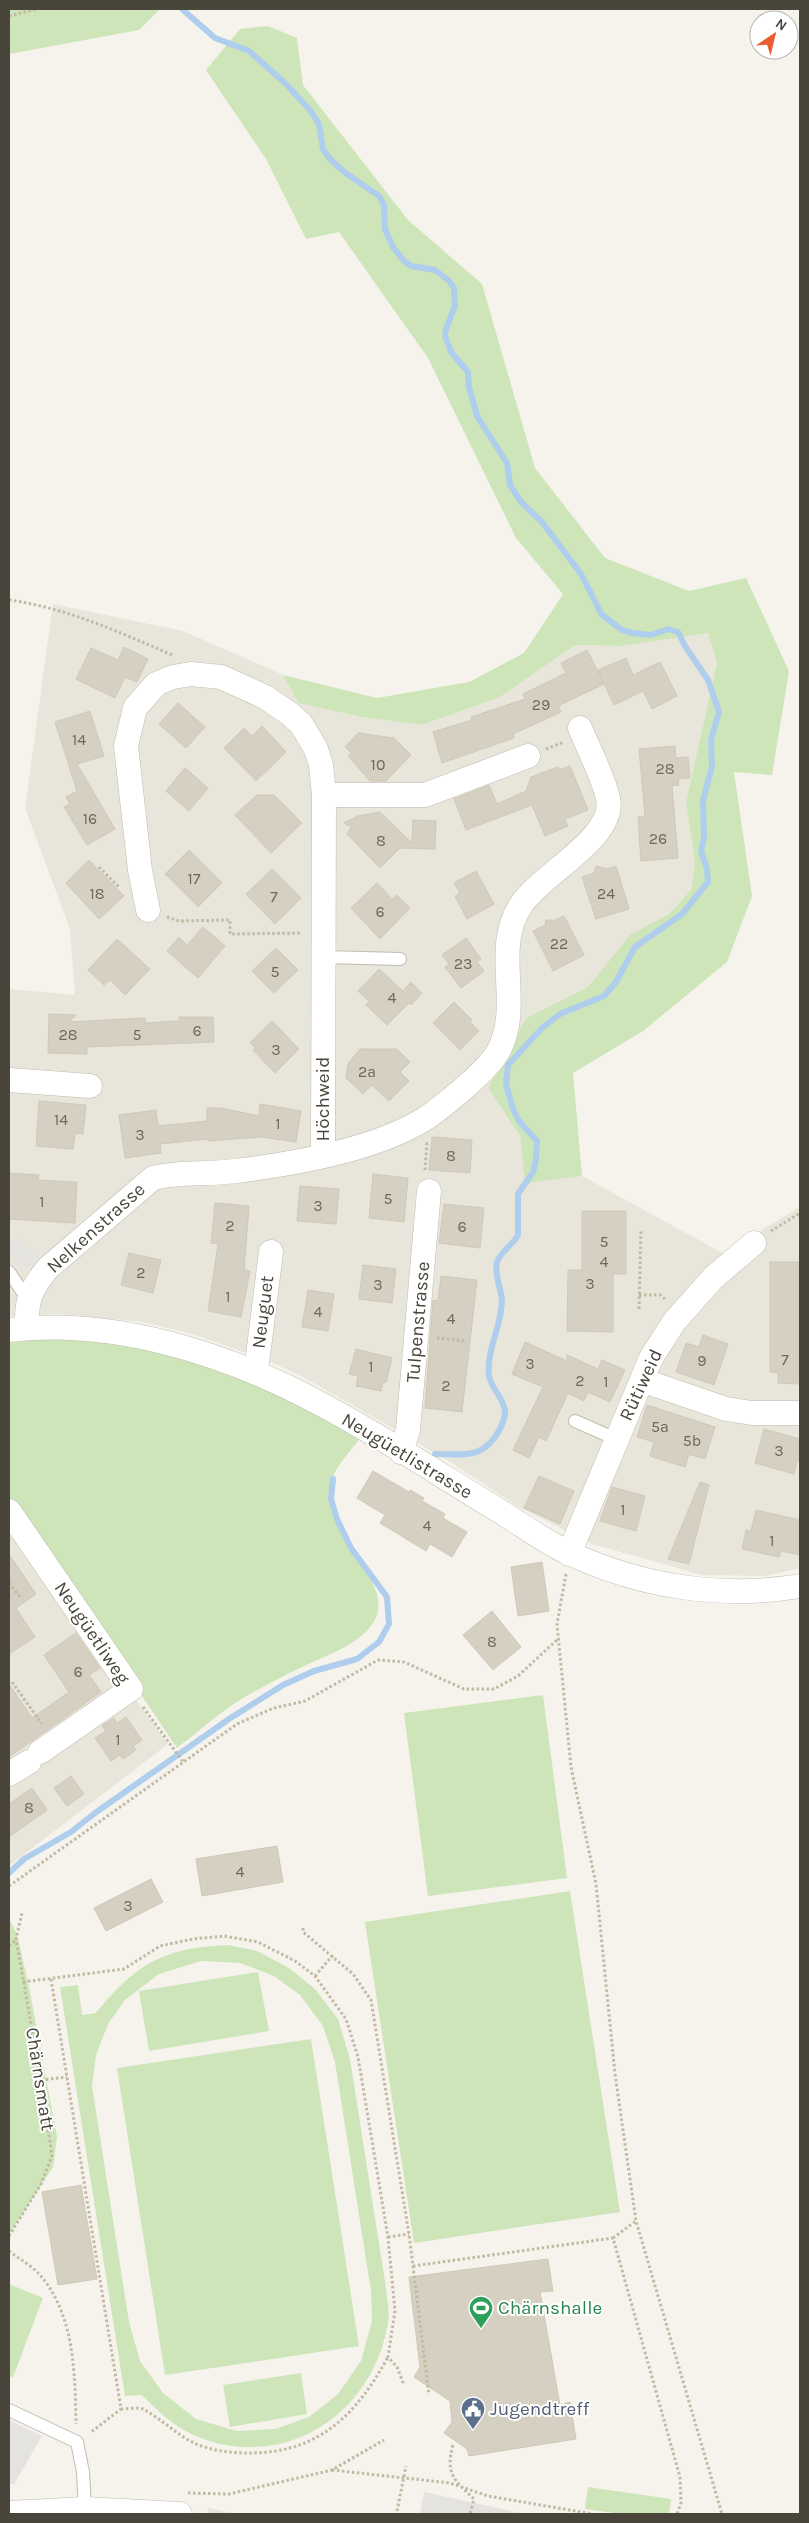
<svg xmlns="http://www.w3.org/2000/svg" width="809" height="2523" viewBox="0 0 809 2523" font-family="Karla,sans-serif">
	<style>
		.residential { fill: #e8e5db }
		.green { fill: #cde5b9; fill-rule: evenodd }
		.parking { fill: #e4e3e0 }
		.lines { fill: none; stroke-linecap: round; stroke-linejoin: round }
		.stream { stroke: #afcdec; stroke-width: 6 }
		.building { fill: #d6d0c3; stroke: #d0c8b6 }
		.lane-casing { stroke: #c0bcaf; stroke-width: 14 }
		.street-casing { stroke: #c0bcaf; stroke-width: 25 }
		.path { stroke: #c1b9a2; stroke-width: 3; stroke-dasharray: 2.5 2.5; stroke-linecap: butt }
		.lane { stroke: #fff; stroke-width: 12 }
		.street { stroke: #fff; stroke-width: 24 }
		.labels { text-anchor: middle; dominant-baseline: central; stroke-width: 4; stroke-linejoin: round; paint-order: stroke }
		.number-label { font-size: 16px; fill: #6c685c }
		.street-label { font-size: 19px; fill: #49453a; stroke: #fff }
		.leisure-label { font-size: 19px; fill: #27864d; stroke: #fff; text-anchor: start }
		.service-label { font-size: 19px; fill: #4e5e75; stroke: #fff; text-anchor: start }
	</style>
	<rect width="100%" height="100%" fill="#f5f3ec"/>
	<path class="residential" d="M53,604l130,27 100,44 17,28 62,14 60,8 78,-28 75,-52 46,1 87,-13 9,30 -31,139 9,61 -4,27 -22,24 -38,21 -43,52 -62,31 -38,70 32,48 5,46 57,-6 148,81 33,-28 37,-22v361l-35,8 -63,-1 -110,-31 -75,-38 -65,-43 -70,-41 -79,-45 -32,-15 -78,-28 -50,-12 -84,-8 -50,2v-327l66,6 -5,-66 -45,-121z
		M9,1524l159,220 -159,122z
		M208,2508l29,6h-30z"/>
	<path class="green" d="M9,9h151l-21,21 -130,24z
		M268,26l29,12 6,47 105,135 74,64 53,184 70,90 84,33 57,-13 43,93 -17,104 -38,-3 18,124 -25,66 -84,69 -70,42 9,103 -57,7 -5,-47 -32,-48 38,-70 62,-31 43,-53 38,-20 22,-24 4,-27 -9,-61 31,-139 -9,-30 -87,13 -46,-1 -75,52 -78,28 -60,-8 -63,-14 -16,-28 94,23 92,-16 55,-29 39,-59 -47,-56 -88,-180 -89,-126 -33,7 -40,-80 -60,-89 34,-41z
		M61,1339l67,6 28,5 96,31 108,57c-10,14 -27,31 -30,48 -8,51 73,100 41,140 -19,23 -46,29 -71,42 -19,9 -39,20 -57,30 -23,14 -45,34 -66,50l-168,-250v-157z
		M543,1695l24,183 -139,18 -24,-183z
		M570,1891l50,321 -206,31 -49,-321z
		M9,1919l8,15 12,53 28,150 -4,30 -44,67z
		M228,1945l29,6 32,17 26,21 23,30 12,40 36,229c1,11 4,23 2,34 -14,92 -104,151 -192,114 -22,-9 -38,-25 -54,-41l-17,1 -65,-409 18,-2 4,30 14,-2c41,-50 67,-65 132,-68zM201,1961l39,2 34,13 26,19 23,31 12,36 36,229 1,30 -11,40 -23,33 -29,23 -34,12 -38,2 -41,-12 -33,-26 -23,-32 -11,-39 -37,-236 4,-31 12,-31 17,-24 34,-26z
		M258,1972l11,59 -120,20 -10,-60z
		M311,2039l48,307 -194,29 -48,-307z
		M9,2284l34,14 -30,79 -4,-1z
		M301,2373l6,41 -77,13 -7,-42z
		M588,2487l83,12 -2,15h-47l-37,-5z"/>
	<path class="parking" d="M20,1237l19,22 -13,11 -17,-20v-4z
		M9,2420l33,16 -28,48h-5z
		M424,2492l101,22h-105z"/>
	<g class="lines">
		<path class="stream" d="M182,9l33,29 34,13 35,31 26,28 9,14 4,25 6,9 15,14 35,24 5,9 1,24 8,18 11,14 7,5 24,4 14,11 5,7 1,18 -9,23 -1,7 6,16 17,20 1,15 8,29 30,47 3,22 11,17 21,20 39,52 21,41 20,15 11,3 18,2 17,-6 10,3 7,14 23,34 11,32 -8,28 1,26 -9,35 1,37 -3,13 6,18 1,13 -26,32 -47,33 -19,35 -12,14 -44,18 -18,14 -34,37 -2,19 7,25 6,12 18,20 -1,19 -3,12 -15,22v41c-5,10 -17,16 -21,27 -3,13 4,26 5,38 0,26 -16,50 -13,76 2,12 12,19 15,31 3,7 -1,15 -4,22 -17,31 -34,25 -65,25
			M9,1873l15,-14 47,-27 24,-19 134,-94 54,-34 31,-14 43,-12 22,-17 10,-18 -2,-27 -36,-49 -14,-29 -6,-20 2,-20"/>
	</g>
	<path class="building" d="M124,647l24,12 -11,23 -12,-5 -10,21 -39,-19 15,-31 27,12z
		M587,650l17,34 -46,22 3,6 -48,22 1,4 -72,25 -9,-31 39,-12 -1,-3 54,-18 -2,-5 43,-21 -5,-10z
		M626,658l7,17 27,-13 17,34 -25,13 -9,-18 -29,14 -16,-35z
		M178,703l27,24 -19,21 -27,-24z
		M90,711l14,45 -27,8 38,65 -28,16 -23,-38 6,-3 -4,-7 11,-6 -22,-69z
		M262,726l24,26 -30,29 -32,-33 20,-20 8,8z
		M358,733l36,5 17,17 -25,26h-16l-22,-25 4,-2 -7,-7z
		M675,746l1,12 12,-1 2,21 -12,1 1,6 -7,1 6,72 -37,3 -3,-44 7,-1 -6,-67z
		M570,766l18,44 -23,9 3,7 -23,10 -13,-31 -66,25 -12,-31 35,-14 8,19 29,-13 5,-14 27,-10 1,3z
		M185,768l23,20 -19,23 -23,-20z
		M257,795h17l28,28 -31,30 -36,-38z
		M380,812l32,31 1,-23 23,1 -1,28 -35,-1 -20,20 -33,-34 4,-7 -7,-4 14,-7z
		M189,850l33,33 -24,24 -33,-33z
		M89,860l35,36 -25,23 -33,-36z
		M596,866l11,3 9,-3 13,43 -33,10 -14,-42 12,-4z
		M272,869l29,29 -26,26 -29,-30z
		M476,871l18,33 -27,15 -12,-23 5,-3 -6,-10z
		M377,883l15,16 5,-4 13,13 -30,31 -29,-31z
		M564,916l20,39 -31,16 -20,-40 12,-6 1,-5h9z
		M203,927l22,19 -27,32 -31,-27 12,-14 8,8z
		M466,938l15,21 -4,3 7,9 -23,17 -16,-21 4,-3 -7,-9z
		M117,939l33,30 -25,26 -15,-15 -6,5 -16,-15z
		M276,948l22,22 -24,23 -22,-22z
		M379,969l24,22 8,-9 11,11 -11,12 -2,-2 -22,22 -21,-20 3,-4 -11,-10z
		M454,1002l18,18 -2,2 9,9 -19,19 -27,-27z
		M49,1014l27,1 -7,7 76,-4v5l34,-2v-4h34l1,25 -127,5v7l-39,-1z
		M272,1021l27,28 -24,24 -22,-23 2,-2 -5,-5z
		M360,1049h37l13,13 -10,10 9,9 -20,20 -17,-16 -9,9 -17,-16 2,-14z
		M39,1101l47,4 -3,29 -8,-1 -2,16 -37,-3z
		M260,1104l41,7 -5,31 -34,-5 -53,4v-2l-49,5 1,9 -36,5 -6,-43 37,-5 2,16 49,-5v-13h14l38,8z
		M432,1137l40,3 -2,33 -41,-3z
		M9,1173l30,2 -1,5 39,2 -2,41 -66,-4z
		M373,1174l35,4 -4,44 -35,-4z
		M300,1186l39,3 -3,35 -39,-3z
		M215,1203l34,3 -5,64 6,1 -9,46 -33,-6 10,-67 -7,-1z
		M444,1204l40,4 -4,40 -41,-5z
		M582,1211h44v63h-13v58l-46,-1 1,-61h14z
		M129,1253l32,7 -8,33 -32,-8z
		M770,1262h30v122l-22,-1v-10l-8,-1z
		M363,1265l33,4 -4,34 -33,-4z
		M441,1276l36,4 -15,132 -37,-4 8,-108 5,1z
		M308,1290l26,4 -6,37 -26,-4z
		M703,1335l25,9 -14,41 -38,-13 10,-29 13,4z
		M525,1342l42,19v-6l31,14 4,-9 23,10 -15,32 -22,-10 -4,9 -16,-8 -22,48 -7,-4 -10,21 -16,-8 30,-63 -31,-13z
		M356,1349l36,9 -6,25 -3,-1 -2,9 -25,-5 2,-10 -9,-2z
		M647,1405l68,22 -10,32 -16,-5 -4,13 -35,-11 4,-14 -17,-5z
		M764,1429l36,10v22h-3l-3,13 -39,-11z
		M373,1471l36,21 1,-2 14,8 -2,3 23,13 -2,4 24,14 -15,25 -22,-13 -4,7 -46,-28 5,-8 -28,-17z
		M539,1476l35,15 -14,33 -36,-16z
		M700,1482l9,3 -20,79 -21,-5z
		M612,1487l33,9 -9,35 -36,-10z
		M756,1510l44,10v35l-19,-4 -2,6 -37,-8 4,-19 5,1z
		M9,1554l27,40 -20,14 19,29 -26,17z
		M542,1562l7,49 -31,5 -7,-49z
		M492,1611l29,36 -28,23 -30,-35z
		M76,1633l24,35 -11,7 12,17 -92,65v-73l23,34 37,-26 -25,-37z
		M126,1717l16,23 -9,6 3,4 -13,9 -3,-4 -9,6 -16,-23 11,-7 -4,-5 12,-8 3,5z
		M71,1776l13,18 -17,12 -13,-18z
		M32,1788l15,22 -38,27v-33z
		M277,1846l6,36 -81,14 -6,-37z
		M151,1879l12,23 -57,29 -12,-23z
		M81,2185l16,94 -39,6 -16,-93z
		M548,2259l5,32 -13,1 20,113 10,-3 6,37 -107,17 -2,-7 -23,-16 8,-11 -2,-21 -36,-24 6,-10 -11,-90z"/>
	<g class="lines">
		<defs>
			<path id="lane" d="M324,957l76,2
				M9,1272l19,28
				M575,1421l41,18
				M9,2410l68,32 6,30 2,37"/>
			<path id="street" d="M324,795h101l103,-39
				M148,910l-8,-40 -14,-124 9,-38 21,-24 17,-7 18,-3 30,3 44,20 25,17 11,10 15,25 5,16 3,30 -1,360
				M9,1080l81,6
				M27,1328c-1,-28 3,-38 21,-60l105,-90c27,-7 54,-3 82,-7 58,-7 138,-21 188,-51 14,-8 26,-20 39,-30 13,-12 30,-26 38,-42 22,-45 -8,-100 21,-143 20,-31 96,-68 87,-107 -6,-24 -19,-48 -28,-70
				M9,1330c105,-12 216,23 308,72 63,33 123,73 184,110 23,14 45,31 70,42 72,33 151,45 229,32
				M256,1371l15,-119
				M653,1384l73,25 26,4h48
				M401,1452l7,-22 21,-239
				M9,1511l122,178 -91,63
				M569,1554l82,-196 23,-36 39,-44 41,-35
				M9,1774l20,-12
				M9,2513l76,-4 95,5"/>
		</defs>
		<use href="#lane" class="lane-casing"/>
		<use href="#street" class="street-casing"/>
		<path class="path" d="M9,16l28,-7
			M9,600c58,8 110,32 163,55
			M546,749l18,-7
			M99,867l21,21
			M167,917l12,4 51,-1v14l72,-1
			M425,1170l2,-29
			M771,1231l29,-18
			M639,1295h21l6,5
			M639,1309l2,-80
			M437,1338l27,3
			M566,1574l-9,50 14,143 25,117 19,190 21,147 86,293
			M9,1583l11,14
			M12,1682l30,42
			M143,1707l41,56
			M9,1886l228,-162 37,-16 31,-7 73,-41 26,2 60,27h30l24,-13 41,-38
			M303,1928v4l50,42 18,26 38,234 20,161
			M9,1946l7,-6
			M315,1976l18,-21
			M51,1979l70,430 -31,24
			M23,1982l101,-13 36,-23 33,-7 31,-3 34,6 37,19 20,15 31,43 12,38 30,180 7,74 -7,46 9,10 7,18
			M41,2080l26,-3
			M9,2236l32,-52 11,-28 -11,-76 -25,-141 6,-26
			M388,2237l21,-3
			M613,2238l23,-17
			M9,2251c10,8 22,14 30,23 36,40 36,101 37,150
			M413,2266l200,-28 67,239 1,26 -4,11
			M121,2409c6,0 17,-2 22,0 17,9 33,25 51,34 17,8 38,10 56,10 69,0 107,-39 138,-96
			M453,2445c-8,29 1,35 21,54l-4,15
			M332,2470l118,13 38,13 105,18
			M188,2493l41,1 103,-24 52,-30
			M397,2511l9,-45"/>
		<use href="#lane" class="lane"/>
		<use href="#street" class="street"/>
	</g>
	<defs>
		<symbol id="stadium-pin" viewBox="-11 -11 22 30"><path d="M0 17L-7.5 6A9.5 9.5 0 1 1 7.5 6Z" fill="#2e9e5b" stroke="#fff"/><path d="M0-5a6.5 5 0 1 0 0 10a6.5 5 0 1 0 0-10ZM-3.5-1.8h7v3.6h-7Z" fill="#fff"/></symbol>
		<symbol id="civic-pin" viewBox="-11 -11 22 30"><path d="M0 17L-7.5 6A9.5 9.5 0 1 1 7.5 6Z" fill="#5c6f8a" stroke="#fff"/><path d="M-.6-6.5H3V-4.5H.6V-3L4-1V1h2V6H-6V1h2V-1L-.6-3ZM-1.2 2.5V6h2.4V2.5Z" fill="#fff"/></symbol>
	</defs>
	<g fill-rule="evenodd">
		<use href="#stadium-pin" x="467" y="2294" width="28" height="38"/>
		<use href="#civic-pin" x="459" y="2395" width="28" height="38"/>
	</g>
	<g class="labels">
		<g class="number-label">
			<text x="541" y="704">29</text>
			<text x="79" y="739">14</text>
			<text x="378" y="764">10</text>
			<text x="665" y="768">28</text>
			<text x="90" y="818">16</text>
			<text x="658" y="838">26</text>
			<text x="381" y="840">8</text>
			<text x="194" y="878">17</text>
			<text x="97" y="893">18</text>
			<text x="606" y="893">24</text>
			<text x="274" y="896">7</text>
			<text x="380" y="911">6</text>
			<text x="559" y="943">22</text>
			<text x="463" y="963">23</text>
			<text x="275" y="971">5</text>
			<text x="392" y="997">4</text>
			<text x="197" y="1030">6</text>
			<text x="68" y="1034">28</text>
			<text x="137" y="1034">5</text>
			<text x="276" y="1049">3</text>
			<text x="367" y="1071">2a</text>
			<text x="61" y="1119">14</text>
			<text x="278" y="1123">1</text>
			<text x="140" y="1134">3</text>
			<text x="451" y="1155">8</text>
			<text x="388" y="1198">5</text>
			<text x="42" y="1201">1</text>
			<text x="318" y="1205">3</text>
			<text x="230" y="1225">2</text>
			<text x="462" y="1226">6</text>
			<text x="604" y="1241">5</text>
			<text x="604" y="1261">4</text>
			<text x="141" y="1272">2</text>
			<text x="590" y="1283">3</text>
			<text x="378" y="1284">3</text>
			<text x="228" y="1296">1</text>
			<text x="318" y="1311">4</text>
			<text x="451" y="1318">4</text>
			<text x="785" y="1359">7</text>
			<text x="702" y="1360">9</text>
			<text x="530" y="1363">3</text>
			<text x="371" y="1366">1</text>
			<text x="580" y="1380">2</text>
			<text x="606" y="1381">1</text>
			<text x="446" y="1385">2</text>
			<text x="660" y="1426">5a</text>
			<text x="692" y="1440">5b</text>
			<text x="779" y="1450">3</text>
			<text x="623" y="1509">1</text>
			<text x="427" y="1525">4</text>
			<text x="772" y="1540">1</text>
			<text x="492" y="1641">8</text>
			<text x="78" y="1671">6</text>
			<text x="118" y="1739">1</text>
			<text x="29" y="1807">8</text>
			<text x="240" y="1871">4</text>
			<text x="128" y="1905">3</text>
		</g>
		<g class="street-label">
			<text transform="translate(323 1099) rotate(-90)">Höchweid</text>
			<text transform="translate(96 1228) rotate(-42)">Nelkenstrasse</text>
			<text transform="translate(263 1312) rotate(-83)">Neuguet</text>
			<text transform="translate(418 1322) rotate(-85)">Tulpenstrasse</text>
			<text transform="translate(641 1385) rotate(-65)">Rütiweid</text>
			<text transform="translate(407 1456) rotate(31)">Neugüetlistrasse</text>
			<text transform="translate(92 1633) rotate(56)">Neugüetliweg</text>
			<text transform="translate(40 2079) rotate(81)">Chärnsmatt</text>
		</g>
		<g class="leisure-label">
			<text x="498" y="2308">Chärnshalle</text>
		</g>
		<g class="service-label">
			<text x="490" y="2409">Jugendtreff</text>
		</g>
	</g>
	<rect width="809" height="2523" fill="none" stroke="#49453a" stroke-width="20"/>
	<g transform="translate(774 35) rotate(35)"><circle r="24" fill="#ffffff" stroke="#b6b5b0"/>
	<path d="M0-4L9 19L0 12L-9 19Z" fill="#e95d30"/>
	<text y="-8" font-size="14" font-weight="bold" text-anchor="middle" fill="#49453a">N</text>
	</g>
</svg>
